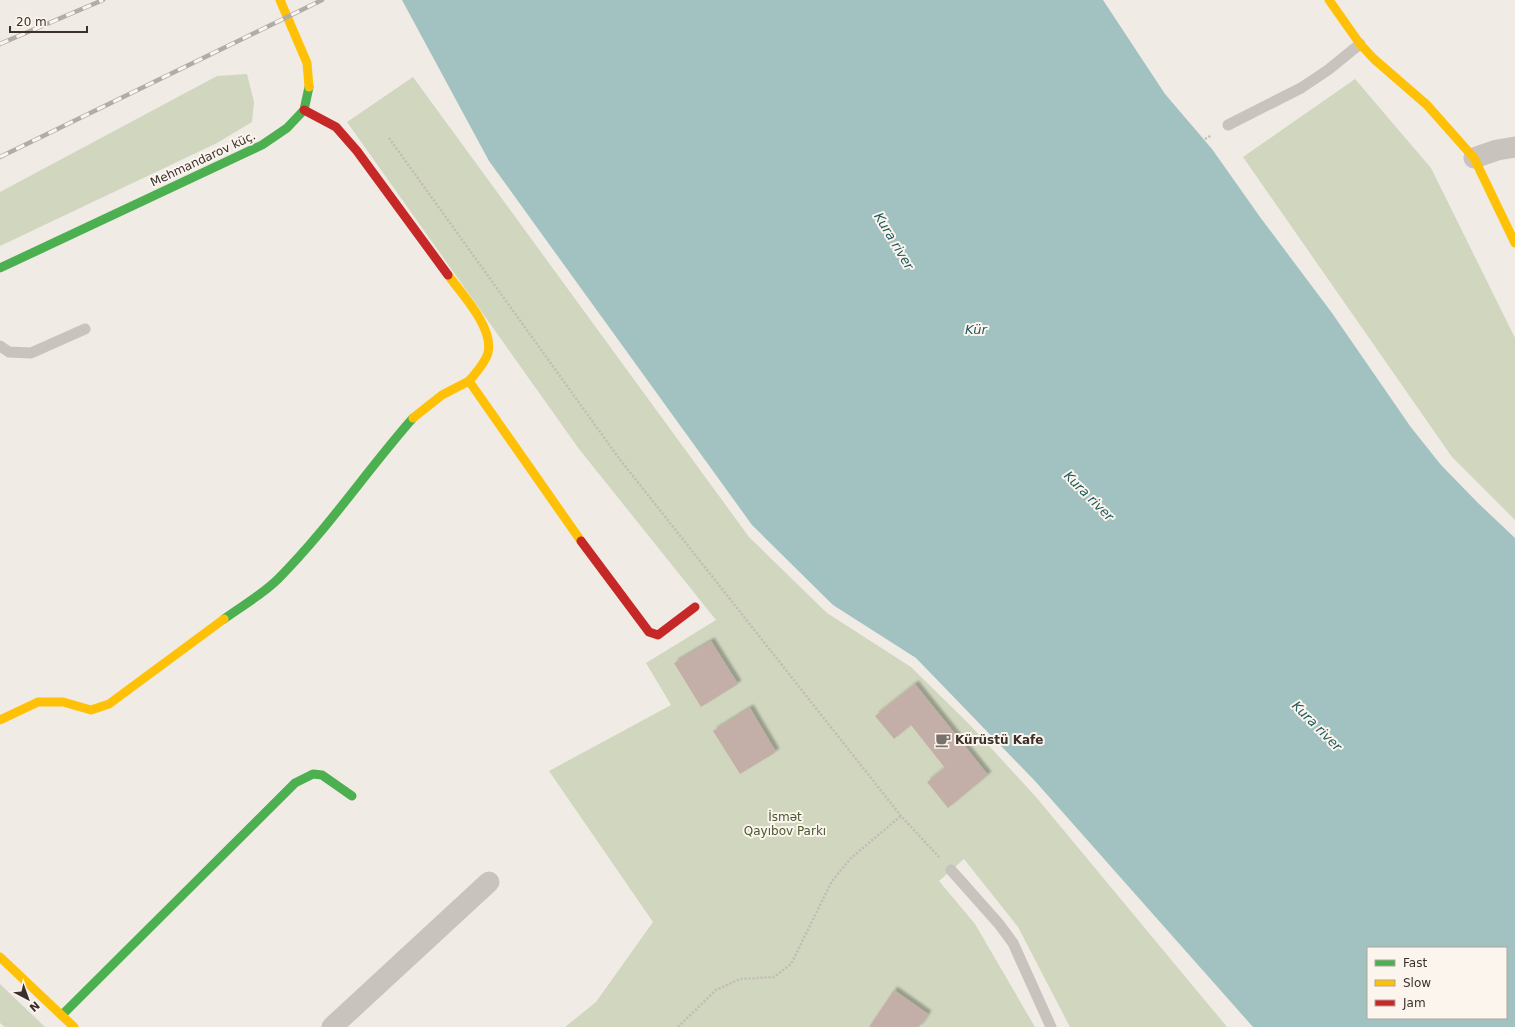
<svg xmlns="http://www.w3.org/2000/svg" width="1515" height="1027" viewBox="0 0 1515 1027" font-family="'DejaVu Sans',sans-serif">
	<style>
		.green { fill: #d1d6bf }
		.water { fill: #a1c2c1; fill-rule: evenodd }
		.building { fill: #c3afa7; filter: url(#shadow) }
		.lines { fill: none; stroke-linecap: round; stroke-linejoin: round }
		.path { stroke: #c2bbb6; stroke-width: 2.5; stroke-dasharray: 2 2; stroke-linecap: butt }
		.lane { stroke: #c9c3be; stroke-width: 11 }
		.street { stroke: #c9c3be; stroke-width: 21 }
		.fast { stroke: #4caf50; stroke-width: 9 }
		.slow { stroke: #ffc107; stroke-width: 9 }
		.jam { stroke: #c62828; stroke-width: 9 }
		.rail-casing { stroke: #b1aca8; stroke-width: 4.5 }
		.rail { stroke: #fbf5ee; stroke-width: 3; stroke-dasharray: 9; stroke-linecap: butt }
		.labels { text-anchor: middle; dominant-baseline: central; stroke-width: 4; stroke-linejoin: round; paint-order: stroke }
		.street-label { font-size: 12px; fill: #3b302b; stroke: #fbf5ee }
		.poi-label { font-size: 12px; font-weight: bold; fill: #3b302b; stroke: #fbf5ee; text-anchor: start }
		.park-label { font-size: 12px; fill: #4a5a2e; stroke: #fbf5ee }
		.water-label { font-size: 13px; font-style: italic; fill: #1f5a5e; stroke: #fbf5ee }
	</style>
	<defs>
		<filter id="shadow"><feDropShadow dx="3.5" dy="-3.5" stdDeviation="1" flood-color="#0004"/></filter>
	</defs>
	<rect width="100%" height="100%" fill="#f0ebe5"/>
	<path class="green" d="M247,74l7,28 -2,20 -35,21 -217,103v-54l217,-116z
		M413,77l336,460 78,76 84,54 58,57 67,73 191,230h-157l-52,-100 -54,-68 -25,22 36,43 60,103h-470l31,-25 57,-80 -104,-151 122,-66 -25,-42 70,-43 -137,-171 -232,-327z
		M1355,79l76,89 84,170v182l-63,-63 -209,-300z
		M0,984l45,43h-40l-5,-4z"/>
	<path class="water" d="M402,0h701l62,94 47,55 48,68 72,96 78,113 31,39 37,38 37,35v489h-262l-218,-246 -119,-123 -83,-53 -81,-80 -263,-364zM1368,948h138v70h-138z"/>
	<path class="building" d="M711,641l27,43 -37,23 -27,-44z
		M915,684l73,91 -40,33 -21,-26 18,-14 -34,-43 -17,14 -19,-23z
		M750,708l26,44 -36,22 -27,-43z
		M894,990l34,24 -9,13h-50z"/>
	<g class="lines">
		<path class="path" d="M389,138l229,319 283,359 38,41
			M1205,139l7,-4
			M678,1027l38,-37 24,-11 34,-2 17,-13 41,-83 19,-23 50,-42"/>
		<path class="lane" d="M1228,125l73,-37 27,-18 32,-26
			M0,346l9,6 22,1 54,-24
			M951,870l48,54 14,19 38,84"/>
		<path class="street" d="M1474,158l23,-8 18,-3
			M332,1027l157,-145"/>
		<path class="fast" d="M0,268l262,-123 25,-17 17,-18 5,-23
			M224,619c18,-13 39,-25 54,-40 50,-50 89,-109 135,-161
			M62,1015l233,-232 18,-9 9,1 30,21"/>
		<path class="slow" d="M280,0l27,63 2,24
			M1329,0l31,44 14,15 53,46 47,53 41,85
			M448,275c14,19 46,53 40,78 -3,10 -12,20 -19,28l112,160
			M413,418l29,-23 27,-14
			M0,720l38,-18h25l28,8 18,-6 115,-85
			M0,957l74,70"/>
		<path class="jam" d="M304,110l32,17 21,24 91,124
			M581,541l68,91 9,3 37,-28"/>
		<defs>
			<path id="rail" d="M0,44l103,-44
				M0,157l322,-157"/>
		</defs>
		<use href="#rail" class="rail-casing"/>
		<use href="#rail" class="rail"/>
	</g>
	<defs>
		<symbol id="cafe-bare" viewBox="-9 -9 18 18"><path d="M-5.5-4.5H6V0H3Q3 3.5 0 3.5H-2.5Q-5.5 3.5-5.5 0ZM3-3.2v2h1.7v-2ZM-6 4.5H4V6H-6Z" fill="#7a716c" stroke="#fbf5ee" stroke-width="2.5" paint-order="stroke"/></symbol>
	</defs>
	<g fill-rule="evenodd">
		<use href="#cafe-bare" x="932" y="729" width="22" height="22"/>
	</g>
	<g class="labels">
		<g class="street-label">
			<text transform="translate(203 159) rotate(-25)">Mehmandarov küç.</text>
		</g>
		<g class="poi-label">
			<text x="955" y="740">Kürüstü Kafe</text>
		</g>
		<g class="park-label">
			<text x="785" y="817">İsmət<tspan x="785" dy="14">Qayıbov Parkı</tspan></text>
		</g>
		<g class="water-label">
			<text transform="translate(894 241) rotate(59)">Kura river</text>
			<text x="976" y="329">Kür</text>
			<text transform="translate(1089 496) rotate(45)">Kura river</text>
			<text transform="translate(1317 726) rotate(45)">Kura river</text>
		</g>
	</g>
	<rect x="1367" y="947" width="140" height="72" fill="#fbf5ee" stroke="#aea6a0"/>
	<rect x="1375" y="960" width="20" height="6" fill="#4caf50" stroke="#aea6a0"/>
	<text x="1403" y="967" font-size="12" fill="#3b302b">Fast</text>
	<rect x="1375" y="980" width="20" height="6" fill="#ffc107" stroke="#aea6a0"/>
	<text x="1403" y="987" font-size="12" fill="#3b302b">Slow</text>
	<rect x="1375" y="1000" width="20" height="6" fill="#c62828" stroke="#aea6a0"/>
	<text x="1403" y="1007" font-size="12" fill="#3b302b">Jam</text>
	<g transform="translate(28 999) rotate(139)" stroke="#fbf5ee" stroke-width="3" paint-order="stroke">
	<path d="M0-3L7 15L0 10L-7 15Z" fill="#3b302b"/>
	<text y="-6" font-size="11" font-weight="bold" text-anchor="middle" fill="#3b302b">N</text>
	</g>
	<path d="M10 26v6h77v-6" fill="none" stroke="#3b302b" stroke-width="2"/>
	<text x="16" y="26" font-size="12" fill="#3b302b" stroke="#fbf5ee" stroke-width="3" paint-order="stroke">20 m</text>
</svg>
